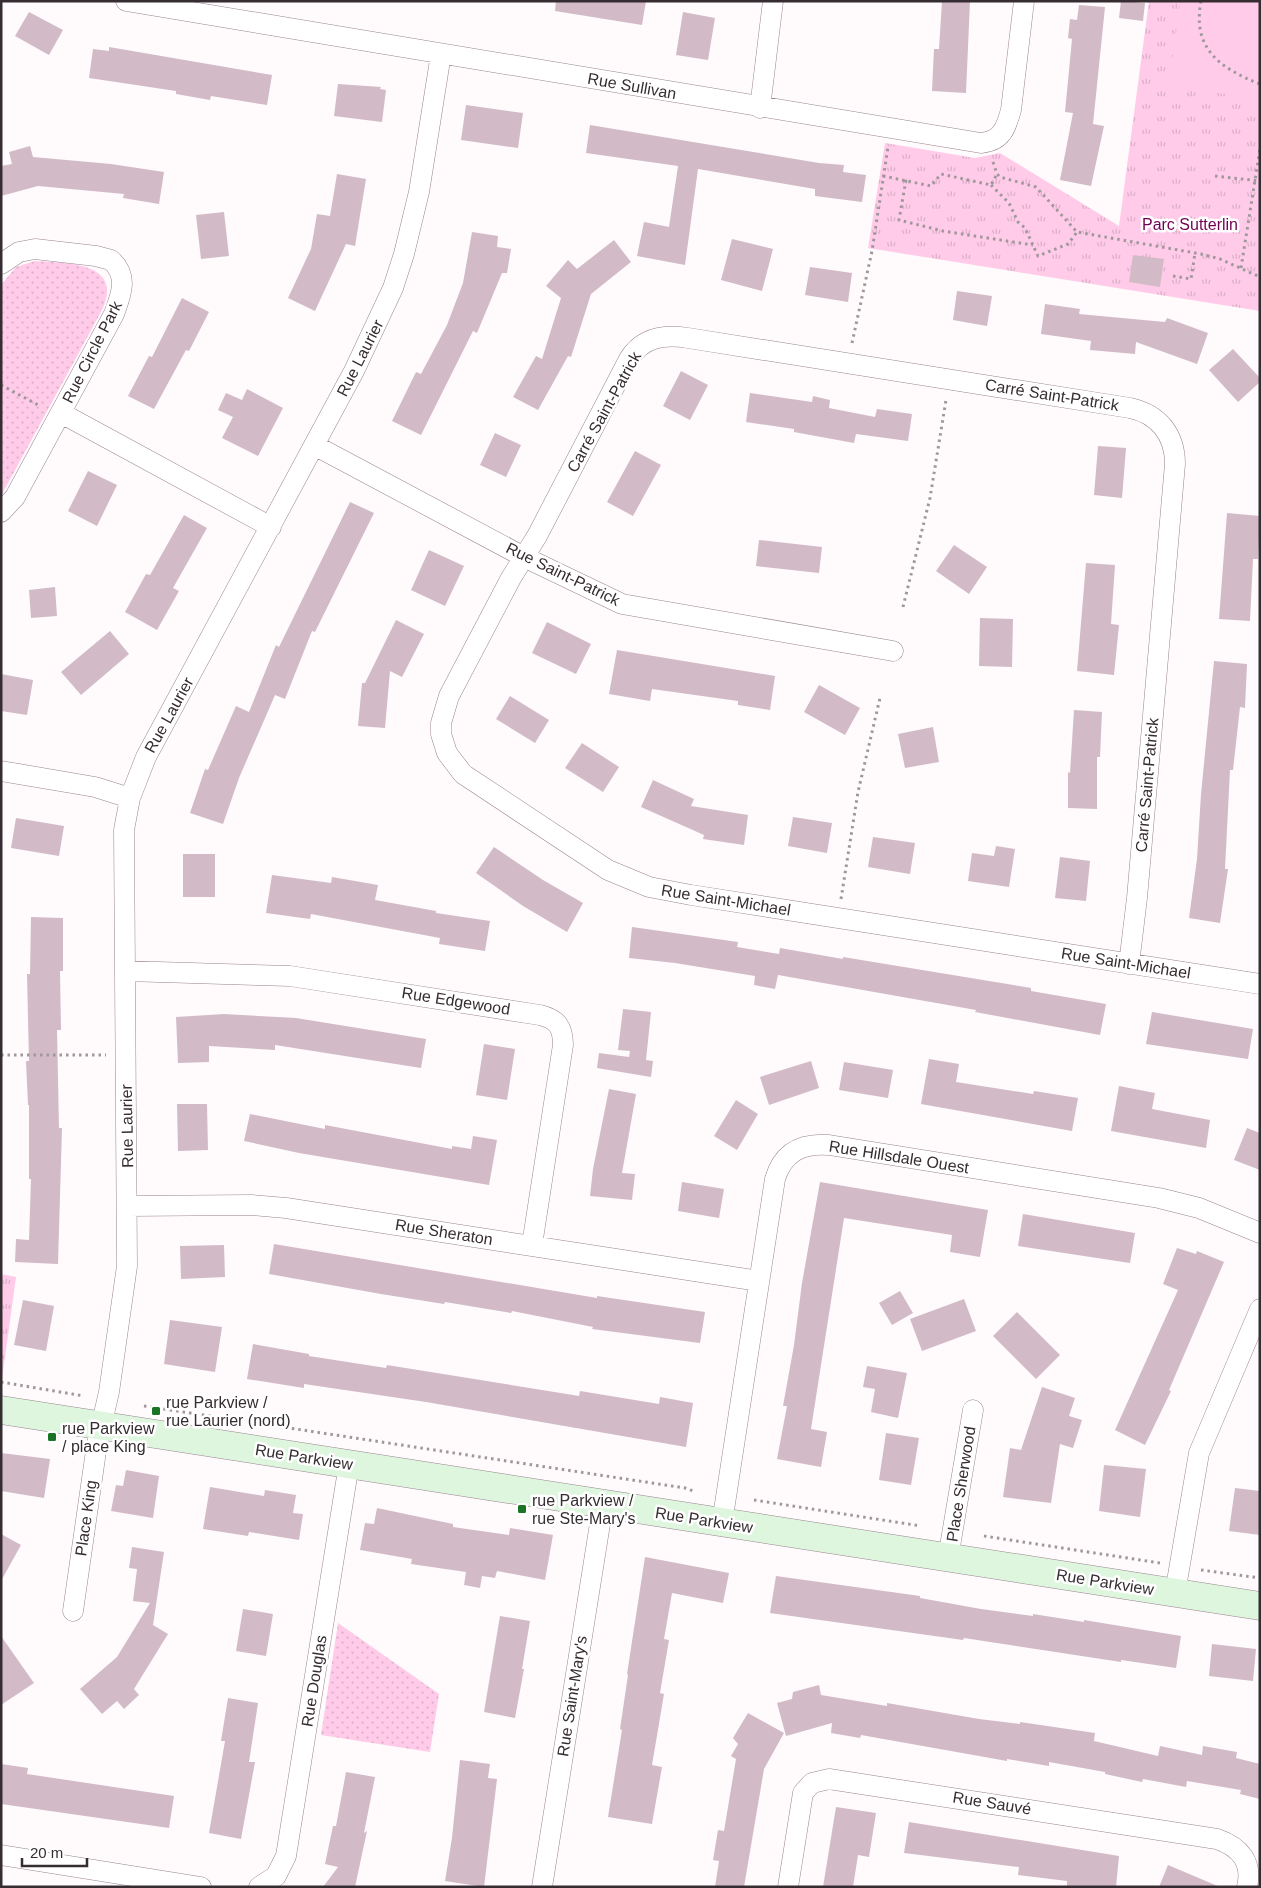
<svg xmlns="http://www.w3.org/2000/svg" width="1261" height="1888" viewBox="0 0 1261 1888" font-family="Helvetica,sans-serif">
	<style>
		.grass { fill: url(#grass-dots) }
		.park { fill: url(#park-tufts) }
		.pitch { fill: #ffcbe9 }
		.building { fill: #d2bbc7 }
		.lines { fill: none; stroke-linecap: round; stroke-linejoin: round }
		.street-casing { stroke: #998490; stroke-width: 21 }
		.secondary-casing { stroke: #998490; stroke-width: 29 }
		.path { stroke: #9f989b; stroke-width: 3; stroke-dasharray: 2.5 4; stroke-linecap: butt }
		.street { stroke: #fff; stroke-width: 20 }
		.secondary { stroke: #def6de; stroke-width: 28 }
		.poi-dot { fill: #197523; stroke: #fff; stroke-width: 2 }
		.labels { text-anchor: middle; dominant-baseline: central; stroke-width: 5; stroke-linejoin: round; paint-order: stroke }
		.street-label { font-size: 16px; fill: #362d32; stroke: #fff }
		.park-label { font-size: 16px; fill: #710053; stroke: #fff }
		.poi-label { font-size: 16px; fill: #362d32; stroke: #fff; text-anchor: start }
	</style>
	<defs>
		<pattern id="grass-dots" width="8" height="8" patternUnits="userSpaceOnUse" patternTransform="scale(1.25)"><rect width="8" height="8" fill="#ffcbe9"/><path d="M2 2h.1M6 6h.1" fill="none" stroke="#dbafc8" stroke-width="1.8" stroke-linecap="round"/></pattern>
		<pattern id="park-tufts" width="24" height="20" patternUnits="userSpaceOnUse" patternTransform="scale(1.25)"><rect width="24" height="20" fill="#ffcbe9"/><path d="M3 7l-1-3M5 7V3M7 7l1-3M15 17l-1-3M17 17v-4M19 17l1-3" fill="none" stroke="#dbafc8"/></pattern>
	</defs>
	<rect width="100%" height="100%" fill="#fffafc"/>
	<path class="grass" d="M35,261c31,2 90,1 67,49l-101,186v-211l15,-18z
		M338,1623l101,71 -9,58 -109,-17z"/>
	<path class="park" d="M1149,1h111v310l-392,-63 17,-105 90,15 25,-5 119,73z
		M1,1274l15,3 -14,102h-1z"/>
	<path class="pitch" d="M1180,1h80v76l-3,21 -88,-11z"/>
	<path class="building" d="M556,1h90l-4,24 -87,-14z
		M942,1h28l-4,92 -34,-2 2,-42h5z
		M1121,1l24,2 -2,18 -24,-3z
		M1079,5l26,2 -12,117 11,2 -13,60 -31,-6 13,-67 -8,-1 7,-73 -4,-1 2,-19 7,1z
		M29,12l34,18 -14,25 -34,-19z
		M683,12l32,6 -7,42 -32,-5z
		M109,47l163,28 -5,30 -56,-9 -1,4 -34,-6v-3l-87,-13 4,-29 16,2z
		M338,84l43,3 -1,2 6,1 -4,32 -48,-6z
		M466,105l57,8 -5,35 -57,-8z
		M590,125l229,38 25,2 -1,7 23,3 -4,27 -47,-6v-7l-117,-20 -13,96 -48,-9 7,-34 25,5 9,-61 -92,-13z
		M30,146l3,11 78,7 53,8 -5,32 -36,-6 1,-4 -86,-8 -37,10v-30l11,-2 -3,-12z
		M337,174l29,5 -11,67 -9,-2 -31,67 -27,-13 23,-49 6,-35 13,2z
		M224,212l5,44 -28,3 -5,-44z
		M472,232l26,4 -1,11 14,2 -4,24h-5l-25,60 -4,-2 -52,104 -29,-14 24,-49 5,2 26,-49 16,-42z
		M732,239l41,10 -11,42 -41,-11z
		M614,240l17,22 -40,32 -20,63 -3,-1 -30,54 -25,-13 23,-41 6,3 19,-61 -15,-12 22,-26 9,9z
		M1133,255l31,4 -4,28 -31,-5z
		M810,267l42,6 -4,29 -43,-7z
		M957,291l35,5 -5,30 -34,-6z
		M182,298l27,14 -20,39 -3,-1 -32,59 -26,-13 21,-40 3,1z
		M1045,304l35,5 -1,5 86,8 2,-4 41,15 -11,31 -61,-22 -1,12 -45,-4 1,-9 -50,-7z
		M1233,349l27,29v4l-22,20 -29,-32z
		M681,371l27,14 -18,35 -27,-14z
		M247,389l36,19 -25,48 -36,-18 11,-21 -15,-7 8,-17 16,7z
		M750,393l62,9 1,-6 17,4 -1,8 46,9 2,-8 35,5 -4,27 -52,-7 -2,9 -60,-11v-3l-48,-7z
		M495,433l26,12 -15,32 -26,-12z
		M1098,446l28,2 -4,50 -28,-3z
		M635,451l26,14 -28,51 -26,-14z
		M88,471l29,14 -20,41 -29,-15z
		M350,502l24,11 -59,119 -3,-1 -27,68 -10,-4 -36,83 -16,46 -33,-11 15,-44 3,1 28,-64 13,6 27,-67 3,2z
		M1227,513l33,3 -2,43h-5l-3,62 -31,-2z
		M184,515l23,13 -34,60 6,3 -22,39 -32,-18 21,-38 4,1z
		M759,540l63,7 -3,26 -63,-7z
		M954,545l33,22 -18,27 -33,-23z
		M429,550l35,16 -19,40 -34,-16z
		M1086,563l29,2 -4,59 8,1 -5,50 -37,-4z
		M55,587l2,29 -26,2 -2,-28z
		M980,618l33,1 -1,48 -33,-1z
		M396,620l28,14 -22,43 -12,-6 -5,57 -27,-2 4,-43h3z
		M547,622l44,22 -15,30 -44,-21z
		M110,631l19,23 -48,41 -20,-23z
		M617,650l158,26 -5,34 -32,-5v-4l-86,-12 -2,12 -41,-7z
		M1214,661l33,3 -2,44 -5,-1 -7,63h-3l-5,99h3l-8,54 -31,-5 8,-59 4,-65z
		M1,674l32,6 -6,35 -26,-4z
		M819,685l41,23 -15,27 -41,-23z
		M510,696l39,24 -14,23 -39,-24z
		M1074,710l28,2 -2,45h-3v52l-29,-1v-36l2,1z
		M933,727l6,35 -34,6 -7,-34z
		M582,743l37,24 -16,25 -38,-24z
		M653,780l41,19 -3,7 57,9 -4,30 -41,-6 1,-4 -63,-28z
		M793,817l39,6 -5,30 -39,-7z
		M16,818l48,8 -5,30 -48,-8z
		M873,837l42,6 -5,31 -42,-7z
		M996,846l19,3 -6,38 -41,-6 4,-28 22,3z
		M494,847l49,33 40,23 -16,29 -44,-26 -47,-33z
		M183,854h32v43h-32z
		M1060,857l30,4 -4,40 -31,-3z
		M272,875l59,8 1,-6 46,8 -3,15 61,11v2l54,8 -5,30 -46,-7 1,-6 -129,-24 -1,5 -44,-6z
		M31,917l32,1v53h-3l1,59h-4l2,98h3l-4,136 -43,-2 1,-23 13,1 2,-61h-2v-74h-1l-2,-44h3l-2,-87h3z
		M632,927l106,15 -1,5 42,7 1,-6 63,11v-2l188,31v3l75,13 -6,31 -125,-23 1,-2 -198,-35 -3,14 -21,-4 1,-9 -80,-13 -46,-5z
		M623,1009l28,3 -5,48 7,1 -2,16 -54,-9 2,-15 30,4 1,-6 -12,-1z
		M1152,1012l101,17 -5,30 -102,-15z
		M224,1014l72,4 130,21 -5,29 -146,-23v5l-66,-4v16l-31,1 -2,-46z
		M484,1044l31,5 -8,51 -31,-5z
		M929,1059l30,5 -3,18 77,12 1,-3 44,7 -6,33 -151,-27z
		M811,1061l8,27 -50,17 -9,-28z
		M844,1062l49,8 -5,28 -49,-8z
		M1119,1086l36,7 -3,16 58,11 -4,28 -95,-17z
		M609,1089l27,5 -14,79 13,1 -3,26 -42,-4 3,-27z
		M736,1100l22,14 -21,36 -23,-14z
		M177,1104h30l1,46 -30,1z
		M250,1114l75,15v-4l127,24v-3l19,3 2,-13 24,4 -8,45 -190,-32 -55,-12z
		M1247,1128l13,5v37l-26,-10z
		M682,1182l42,7 -5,29 -41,-7z
		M820,1182l168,28 -8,47 -30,-5 2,-17 -108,-17 -33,211 16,3 -6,35 -44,-8 10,-53h-4l11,-61 8,-62z
		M1023,1214l112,19 -5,30 -112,-17z
		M274,1244l323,54v-2l108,16 -5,31 -108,-14 1,-2 -81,-16 -1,2 -66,-11 -1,2 -63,-10 -112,-20z
		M224,1245l1,32 -44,2 -1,-33z
		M1177,1248l19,6 1,-3 27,11 -55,128 2,1 -26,54 -30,-15 63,-140 -15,-6z
		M900,1291l13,22 -21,12 -13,-22z
		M964,1299l12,32 -54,20 -12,-32z
		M23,1300l31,6 -8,45 -32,-6z
		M1017,1312l43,43 -24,24 -43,-43z
		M170,1320l52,7 -7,45 -51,-8z
		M253,1344l56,10v2l77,12 1,-3 192,31 1,-5 79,13 1,-7 33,6 -7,44 -260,-45 -122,-18v4l-57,-9z
		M867,1366l40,7 -9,45 -27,-6 4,-23 -12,-2z
		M1042,1387l33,11 -6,18 13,4 -9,28 -13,-4 -9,59 -48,-6 7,-49 11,2z
		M886,1433l33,5 -8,47 -32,-5z
		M1,1453l49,6 -6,39 -43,-7z
		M1104,1465l42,4 -6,48 -41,-6z
		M126,1470l33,6 -6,42 -42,-7 5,-26 7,1z
		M210,1487l54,9 1,-6 31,5 -3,18 10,1 -4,26 -50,-8 -1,4 -45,-7z
		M1235,1488l25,3v44l-31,-4z
		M377,1508l76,16v3l56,8 1,-7 43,7 -8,45 -48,-9 -2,7 -13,-2 -2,12 -16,-3 2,-13 -55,-8 1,-5 -52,-9 5,-27 9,1z
		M1,1534l20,11 -20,36z
		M132,1547l32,5 -11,73 15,9 -34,55 5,6 -15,14 -7,-8 -15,13 -22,-25 37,-32 33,-54 -17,-2 4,-32 -8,-1z
		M645,1557l84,16 -6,30 -51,-10 -8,46 5,1 -9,53 4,1 -12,71 10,2 -10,57 -44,-7 14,-87 -2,-1 8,-54 -1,-1z
		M776,1576l144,20v2l61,11 52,7v-2l51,8v-2l97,16 -5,32 -55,-8v2l-157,-24 -1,2 -193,-27z
		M243,1609l30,5 -7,42 -30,-5z
		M500,1616l30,5 -8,48h2l-9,49 -31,-6z
		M1,1636l33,47 -33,22z
		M1212,1644l44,5 -3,32 -44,-5z
		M819,1685l2,10 66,11v-3l92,16 41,5v-2l75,11 -1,8 64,15 2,-10 42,9 1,-9 34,6 -1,6 24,6v35l-20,-5 1,-4 -54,-9 -1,6 -43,-8 -1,3 -37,-8v-2l-56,-10v4l-42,-7v2l-146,-26 -1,3 -29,-5 1,-10 -46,13 -9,-33 15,-4 1,-7z
		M228,1698l30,5 -9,59h6l-14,77 -32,-6 16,-92h-4z
		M748,1713l36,20 -20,36 -20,118h-29l4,-26 -6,-1 5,-30 6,1 12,-72 -5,-3 7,-12 -5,-6z
		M460,1760l30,4 -2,14 9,1 -13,108 -39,-6 7,-43z
		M1,1764l27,4 -1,6 147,22 -5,32 -168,-24z
		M346,1772l29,5 -11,56 3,-2 -12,56h-32l15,-20 -13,-3 8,-38h3z
		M836,1807l40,6 -7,44 -11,-2 -5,32h-30z
		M909,1822l210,34 -3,31 -49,-1v-5l-49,-6 1,-8 -115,-14z
		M1168,1865l52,22h-61z"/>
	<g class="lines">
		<defs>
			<path id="street" d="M126,1l855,142c21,-2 25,-15 30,-33l13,-109
				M760,108l13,-107
				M1,264l18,-12 16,-3 61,7 15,4c18,16 10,35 3,54l-99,183 -14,15
				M61,413l210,114
				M314,445l210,112 98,47 271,47
				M1,771l94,16 35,11
				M1129,964l8,-66 38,-434c0,-30 -17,-50 -45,-56l-442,-70c-24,-4 -45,-1 -59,21l-92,177 -26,42 -62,118 -8,27v11l6,19 16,21 145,96 41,17 42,8 569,89
				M126,971l164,5 250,39c17,4 23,12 23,30l-31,200
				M128,1206l124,-1 34,3 473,73
				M722,1523l53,-344c8,-27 27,-36 54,-34l330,53 40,10 61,25
				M948,1558l25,-148
				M1175,1593l24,-140 61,-144
				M73,1611l24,-167 12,-52 18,-126 -3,-436 6,-32 16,-41 208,-386 39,-83 11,-34 15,-62 22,-138
				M1,1855l200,32
				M259,1887l17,-11 10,-20 63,-392
				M542,1887l61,-382
				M788,1887l15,-94 9,-10 17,-4 388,60c23,8 36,23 30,48"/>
			<path id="secondary" d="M1,1410l1259,196"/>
		</defs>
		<use href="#street" class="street-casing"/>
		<use href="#secondary" class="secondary-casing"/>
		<path class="path" d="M1201,1c-9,47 18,67 59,83
			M993,162l4,12 3,3 36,10 41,45 124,22 19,5 40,18
			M883,176l48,10 10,-12 50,11 6,-11
			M1215,176l45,5
			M906,180l-7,40 44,11 90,14
			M991,185l18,18 9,19 7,6 13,28 30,-12 9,-12
			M1241,268l19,-119
			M1173,276l18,3 4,-26
			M852,343l20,-92 16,-104
			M1,385l39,21
			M903,607l27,-109 16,-98
			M841,899l17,-107 22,-94
			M1,1055h105
			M1,1382l83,14
			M144,1406l541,82 11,4
			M754,1500l167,26
			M984,1536l176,27
			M1201,1570l59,8"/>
		<use href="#street" class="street"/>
		<use href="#secondary" class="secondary"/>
	</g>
	<g class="poi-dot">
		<rect x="151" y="1406" width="10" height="10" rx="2.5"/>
		<rect x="47" y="1432" width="10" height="10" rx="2.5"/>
		<rect x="517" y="1504" width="10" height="10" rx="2.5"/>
	</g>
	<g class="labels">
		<g class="street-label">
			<text transform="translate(632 86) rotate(10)">Rue Sullivan</text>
			<text transform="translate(92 352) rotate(-63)">Rue Circle Park</text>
			<text transform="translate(360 358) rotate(-63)">Rue Laurier</text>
			<text transform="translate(1052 395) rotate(9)">Carré Saint-Patrick</text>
			<text transform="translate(604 412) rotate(-61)">Carré Saint-Patrick</text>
			<text transform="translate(563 574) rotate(26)">Rue Saint-Patrick</text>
			<text transform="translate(169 715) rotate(-61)">Rue Laurier</text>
			<text transform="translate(1147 785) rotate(-85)">Carré Saint-Patrick</text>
			<text transform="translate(726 900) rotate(9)">Rue Saint-Michael</text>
			<text transform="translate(1126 963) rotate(9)">Rue Saint-Michael</text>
			<text transform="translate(456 1001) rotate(9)">Rue Edgewood</text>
			<text transform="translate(127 1126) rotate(-91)">Rue Laurier</text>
			<text transform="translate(899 1157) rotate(9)">Rue Hillsdale Ouest</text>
			<text transform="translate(444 1232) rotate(9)">Rue Sheraton</text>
			<text transform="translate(304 1457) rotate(9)">Rue Parkview</text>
			<text transform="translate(961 1484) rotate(-81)">Place Sherwood</text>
			<text transform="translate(86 1518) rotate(-82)">Place King</text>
			<text transform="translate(704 1520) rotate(9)">Rue Parkview</text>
			<text transform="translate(1105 1582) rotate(9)">Rue Parkview</text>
			<text transform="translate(314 1681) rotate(-81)">Rue Douglas</text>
			<text transform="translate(572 1696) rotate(-81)">Rue Saint-Mary's</text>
			<text transform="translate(992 1803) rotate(9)">Rue Sauvé</text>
		</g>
		<g class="park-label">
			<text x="1190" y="224">Parc Sutterlin</text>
		</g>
		<g class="poi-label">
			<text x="166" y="1402">rue Parkview /<tspan x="166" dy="18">rue Laurier (nord)</tspan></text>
			<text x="62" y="1428">rue Parkview<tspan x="62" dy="18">/ place King</tspan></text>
			<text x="532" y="1500">rue Parkview /<tspan x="532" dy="18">rue Ste-Mary's</tspan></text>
		</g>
	</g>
	<rect width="1261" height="1888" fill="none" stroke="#362d32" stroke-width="5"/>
	<path d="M22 1858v8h65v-8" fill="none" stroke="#362d32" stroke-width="2.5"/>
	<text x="30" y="1858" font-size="15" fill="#362d32" stroke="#ffffff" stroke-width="4" paint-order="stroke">20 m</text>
</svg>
